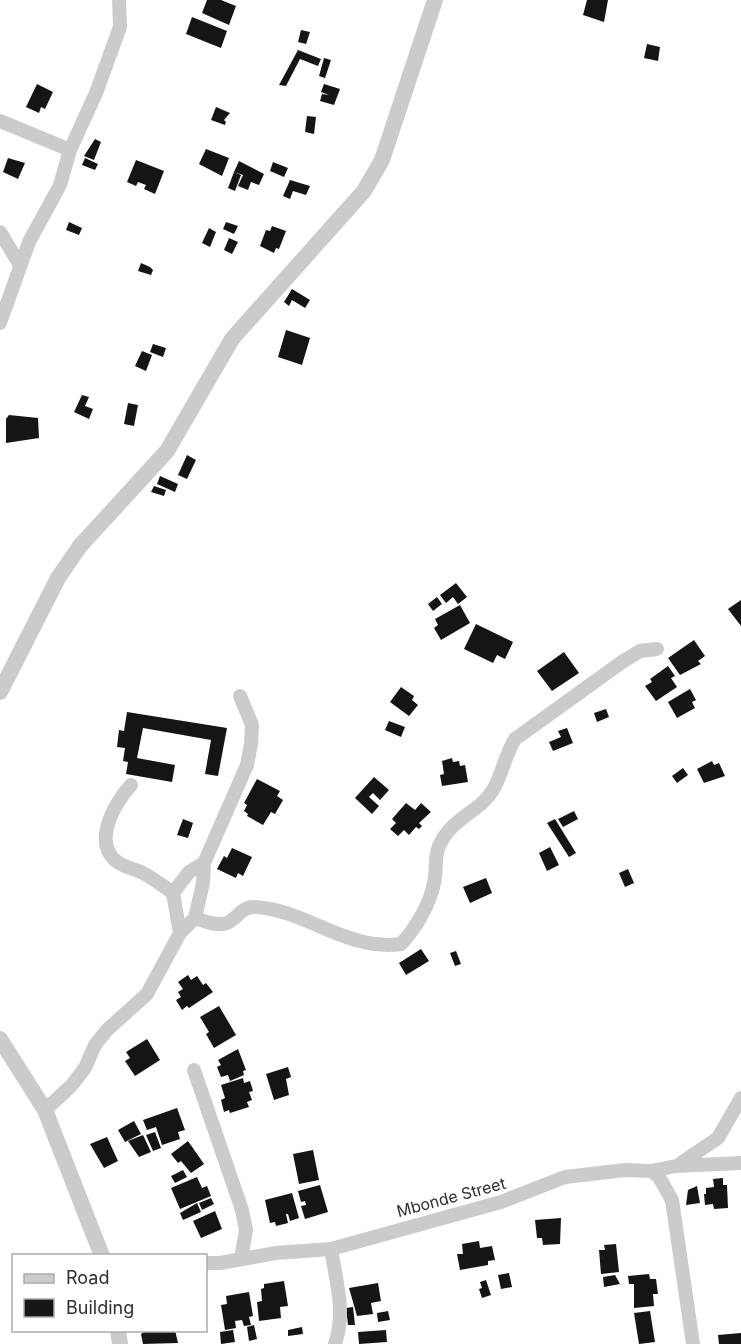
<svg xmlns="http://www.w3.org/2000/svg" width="741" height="1344" viewBox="0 0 741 1344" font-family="Inter,sans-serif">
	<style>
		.building { fill: #151515 }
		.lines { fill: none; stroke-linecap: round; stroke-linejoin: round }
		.minor { stroke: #cbcbcb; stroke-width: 14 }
		.tertiary { stroke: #cbcbcb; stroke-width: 16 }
		.labels { text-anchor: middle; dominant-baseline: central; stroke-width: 6; stroke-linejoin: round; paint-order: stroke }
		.street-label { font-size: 16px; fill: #2e2e2e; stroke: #fff }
	</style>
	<rect width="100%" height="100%" fill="#fff"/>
	<path class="building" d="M207,0h14l15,6 -7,19 -27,-12z
		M587,0h21l-4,22 -21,-7z
		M192,17l35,14 -6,17 -35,-14z
		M301,30l9,2 -4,12 -8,-2z
		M647,44l13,3 -2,14 -14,-3z
		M298,50l23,9 -3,7 -18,-7 -14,27 -7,-1z
		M324,58l7,2 -6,18 -6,-2z
		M37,84l16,8 -8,17 -4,-2 -2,6 -13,-6z
		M324,84l16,5 -6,16 -14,-4 2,-7 7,1 -8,-3z
		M216,107l14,6 -6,7 2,2 -1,3 -14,-5z
		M307,116l9,1 -2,17 -9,-2z
		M95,139l6,3 -7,18 -10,-4z
		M206,149l23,9 -7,18 -23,-12z
		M8,158l17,5 -7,16 -15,-7z
		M85,158l13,6 -3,6 -13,-5z
		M136,160l28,11 -9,23 -11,-5 2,-4 -8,-3 -2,4 -9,-4z
		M239,161l25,13 -5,11 -8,-3 -3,8 -10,-4 5,-11 -9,-3z
		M273,162l15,6 -4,9 -14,-6z
		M234,172l7,3 -6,16 -7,-3z
		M290,180l20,6 -4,9 -13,-4 -3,8 -7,-3z
		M69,222l13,6 -3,7 -13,-5z
		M226,222l12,4 -4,8 -11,-5z
		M272,226l14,5 -7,18 -3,-1 -2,5 -14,-7 6,-16 4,1z
		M209,228l7,4 -6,15 -8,-4z
		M229,238l9,4 -6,12 -8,-4z
		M141,263l9,4 3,3 -2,5 -13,-4z
		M292,289l18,11 -5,8 -13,-8 -3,6 -5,-4z
		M286,330l24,8 -8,27 -24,-8z
		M153,344l13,4 -3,9 -13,-5z
		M142,351l10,4 -6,16 -11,-5z
		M82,395l7,2 -4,9 8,3 -4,10 -15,-7z
		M128,403l10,2 -4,21 -10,-2z
		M9,415l29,3 1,20 -33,5v-24z
		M187,455l9,5 -9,19 -9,-4z
		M160,476l18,8 -3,8 -18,-8z
		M154,486l12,4 -2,6 -13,-4z
		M456,583l11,14 -9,7 -5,-7 -7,6 -6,-8z
		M437,597l5,7 -9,7 -5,-7z
		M741,600v26l-13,-17z
		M460,605l10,18 -29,17 -7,-12 4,-3 -3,-6z
		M476,624l37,18 -8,17 -8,-4 -4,8 -29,-14z
		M694,640l11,16 -7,5 3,3 -21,11 -12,-17z
		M564,652l15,21 -27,18 -15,-20z
		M668,666l7,10 -4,2 6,9 -21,14 -11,-15 7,-4 -2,-3z
		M401,687l13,9 -2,4 6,5 -9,11 -19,-14z
		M690,689l6,11 -4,2 3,6 -18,10 -9,-16z
		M606,709l3,8 -12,5 -3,-9z
		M127,712l100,16 -9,48 -13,-2 6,-34 -68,-12 -6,30 38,7 -3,17 -46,-8 2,-12 -5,-1 2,-13 -8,-1 2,-17 5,1z
		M389,721l16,6 -4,10 -16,-7z
		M567,728l6,15 -20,8 -4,-9 12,-5 -3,-6z
		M452,758l1,4 6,-1 1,5 5,-1 3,17 -26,4 -2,-11 4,-1 -2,-13z
		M712,761l2,4 5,-2 6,13 -21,7 -7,-14z
		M683,768l5,7 -11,8 -5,-7z
		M374,777l15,13 -9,10 -7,-7 -4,4 10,9 -7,8 -17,-16z
		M257,779l23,12 -3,5 6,4 -8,14 -4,-2 -8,13 -16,-9 1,-2 -4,-3 3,-6 -3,-2z
		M406,803l9,7 6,-7 10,9 -12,11 3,3 -3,3 -3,-2 -7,8 -5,-5 -6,6 -8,-7 6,-6 -4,-4z
		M574,811l4,8 -15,8 -5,-8z
		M183,819l10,4 -5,15 -11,-3z
		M555,819l21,34 -7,4 -22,-34z
		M550,847l9,18 -12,6 -8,-18z
		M232,848l20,9 -9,19 -5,-3 -2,5 -19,-9 7,-13 3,2z
		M628,869l6,14 -9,4 -6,-14z
		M486,878l6,15 -22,10 -7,-16z
		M421,949l8,12 -23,14 -7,-12z
		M456,951l5,13 -6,2 -5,-13z
		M188,975l3,5 6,-4 6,9 3,-2 7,9 -24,16 -2,-2 -5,4 -6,-10 5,-3 -3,-5 5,-3 -5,-7z
		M219,1006l17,29 -22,13 -8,-14 3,-2 -9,-15z
		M147,1039l13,21 -25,16 -10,-15 5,-3 -4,-6z
		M238,1049l8,21 -3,1 1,4 -14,6 -2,-6 -7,2 -4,-10 4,-2 -3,-5z
		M288,1067l3,10 -5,2 3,16 -15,5 -8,-26z
		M243,1078l1,5 6,-2 3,10 -4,1 3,8 -5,2 2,5 -19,6 -1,-3 -5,2 -3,-12 4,-2 -4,-13z
		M177,1108l8,22 -7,2 2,7 -18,6 -6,-18 -9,3 -4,-10z
		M134,1121l7,13 -16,8 -7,-12z
		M155,1132l6,16 -8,3 -7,-16z
		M143,1135l8,17 -12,5 -11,-16z
		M107,1137l11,24 -14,7 -14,-24z
		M188,1141l16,23 -13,9 -10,-12 -3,2 -7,-9z
		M313,1150l6,30 -20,4 -6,-30z
		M183,1170l4,7 -12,6 -4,-7z
		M197,1177l5,11 5,-2 4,10 -31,13 -9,-21z
		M723,1178v7h4l1,23 -14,1 -1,-5 -8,1 -1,-11h2v-6l8,-1 -1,-8z
		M320,1185l8,27 -23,7 -4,-13 5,-1 -1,-4 -4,1 -3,-11z
		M697,1186l3,17 -14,2 2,-15z
		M292,1193l7,25 -9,3 -2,-7h-2l2,9 -12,3 -1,-4 -5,1 -5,-23z
		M211,1198l3,6 -12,6 -3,-7z
		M197,1203l4,9 -18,8 -3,-7z
		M215,1211l7,18 -21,9 -8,-17z
		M561,1218l-1,26 -17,1 -1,-7h-5l-2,-18z
		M479,1241l1,7 12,-2 3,14 -7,1v4l-28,5 -3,-16h6l-1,-10z
		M616,1244l3,28 -18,2 -2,-24h6l-1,-5z
		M509,1273l3,14 -11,2 -3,-14z
		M649,1274l1,5h6l2,15h-5l1,12 -20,2v-24h-5l-1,-8z
		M615,1275l5,9 -16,3 -1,-10z
		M486,1280l5,15 -9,3 -3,-9 3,-1 -2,-6z
		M284,1281l4,25 -8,1 1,11 -22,3 -2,-19 5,-1 -1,-12 3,-1v-4z
		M378,1283l3,18 -10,2 2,11 -16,2 -8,-28z
		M249,1292l4,24 -4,1 2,8 -7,1 -2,-6 -7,1 1,7 -11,2 -4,-25 6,-1 -1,-8z
		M353,1307l2,18h-7l-2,-17z
		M388,1311l2,9 -12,2 -1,-9z
		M650,1311l5,31 -16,2 -5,-31z
		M254,1325l3,14 -8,2 -2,-14z
		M302,1327l1,7 -15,2v-6z
		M147,1330h28l3,13 -35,1 -2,-10z
		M233,1330l2,12 -14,2 -1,-12z
		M386,1330l1,12 -28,2 -1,-12z
		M741,1333v11h-22l-1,-9z"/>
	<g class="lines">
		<path class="minor" d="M0,121l70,29
			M0,232l20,33
			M0,323l29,-81 31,-57 10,-35 26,-57 24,-66 -1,-27
			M131,785c-16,17 -41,60 -12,78 6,4 15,6 22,9 12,6 21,13 32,21l7,40
			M173,893l16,-21 15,-9
			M195,918c9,3 22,9 32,5 11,-5 14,-16 27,-16 51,2 94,45 147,37 15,-16 29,-40 33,-61 3,-12 0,-25 5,-37 13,-29 41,-34 54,-56 9,-15 12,-35 22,-51l107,-77 18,-11 17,-2
			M194,1070l48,140 4,20 -5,29
			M45,1110l26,-24 14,-18 10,-23 12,-15 40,-36 33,-61 15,-15 8,-35 1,-20 43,-98 4,-21 1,-19 -12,-29
			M681,1163l37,-25 23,-40
			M651,1171l8,6 13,23 21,144
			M331,1249c5,33 15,62 4,95
			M206,1263h14l56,-10 55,-4 170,-47 64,-25 60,-7 26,1 25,-5 65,-3"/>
		<path class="tertiary" d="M0,692l58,-114 22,-32 87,-95 65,-112 132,-148 18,-31 53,-160
			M0,1039l45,71 57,146
			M118,1330l2,14"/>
	</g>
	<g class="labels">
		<g class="street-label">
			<text transform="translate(451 1197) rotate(-15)">Mbonde Street</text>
		</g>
	</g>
	<rect x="12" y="1254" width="195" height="78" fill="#ffffff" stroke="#ababab" stroke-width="1.5"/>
	<rect x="24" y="1274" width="30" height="9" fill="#cbcbcb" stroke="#ababab" stroke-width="1.5"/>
	<text x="66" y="1284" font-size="18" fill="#2e2e2e">Road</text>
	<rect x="24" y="1299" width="30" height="18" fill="#151515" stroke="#ababab" stroke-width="1.5"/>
	<text x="66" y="1314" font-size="18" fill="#2e2e2e">Building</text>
</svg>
